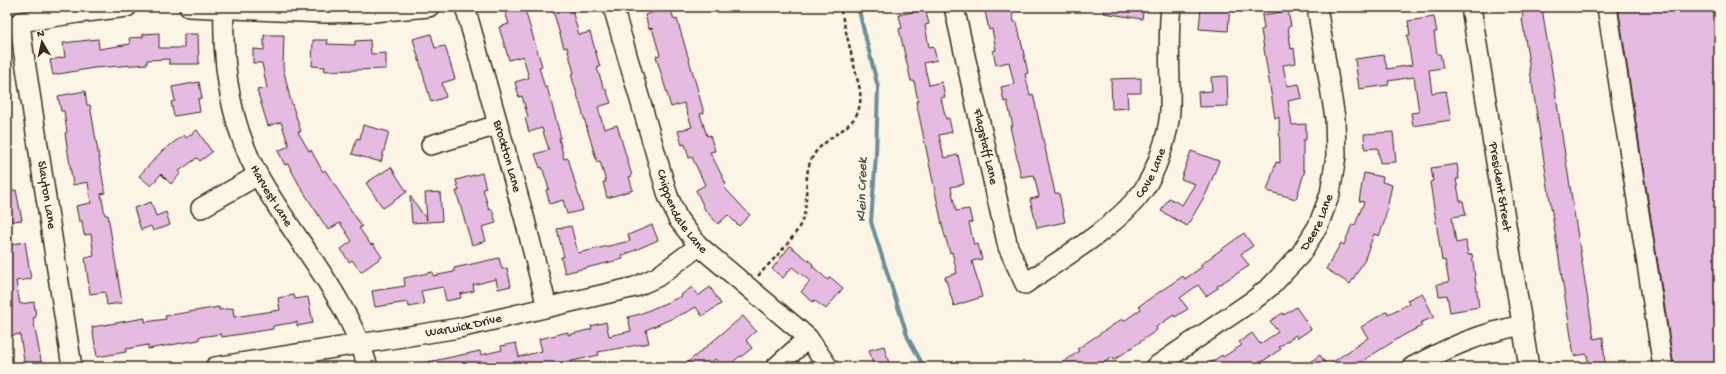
<svg xmlns="http://www.w3.org/2000/svg" width="1726" height="374" viewBox="0 0 1726 374" font-family="'Gochi Hand',sans-serif">
	<style>
		.lines { fill: none; stroke-linecap: round; stroke-linejoin: round }
		.stream { stroke: #6a8f99; stroke-width: 4 }
		.building { fill: #e5bbe2; stroke: #3b2a1e }
		.minor-casing { stroke: #3b2a1e; stroke-width: 22 }
		.path { stroke: #3b2a1e; stroke-width: 2.5; stroke-dasharray: 4 3; stroke-linecap: butt }
		.minor { stroke: #fcf5e5; stroke-width: 19 }
		.labels { text-anchor: middle; dominant-baseline: central; stroke-width: 3; stroke-linejoin: round; paint-order: stroke }
		.street-label { font-size: 13px; fill: #3b2a1e; stroke: #fcf5e5 }
		.water-label { font-size: 14px; font-style: italic; fill: #4f5451; stroke: #fcf5e5 }
	</style>
	<rect width="100%" height="100%" fill="#fcf5e5"/>
	<filter id="ink" filterUnits="userSpaceOnUse"><feTurbulence type="fractalNoise" baseFrequency=".025" numOctaves="2"/><feDisplacementMap in="SourceGraphic" scale="8" xChannelSelector="R" yChannelSelector="G"/><feConvolveMatrix kernelMatrix="1 2 1 2 8 2 1 2 1" color-interpolation-filters="sRGB"/></filter>
	<g filter="url(#ink)">
		<g class="lines">
			<path class="stream" d="M858,7l20,80 -2,68 -5,67 37,116 16,29"/>
		</g>
		<path class="building" d="M512,7h12l18,59 -3,1 6,21 2,-1 14,51h-2l5,21 4,-1 15,52 -16,4 -4,-14 -13,4 -4,-14 3,-1 -7,-22 -2,1 -5,-14 14,-4 -7,-22 -13,4 -4,-14 3,-1 -6,-21 -3,1 -4,-15 14,-4 -6,-22 -14,4 -10,-33 10,-3 -5,-15z
			M552,7h19l8,28 11,-3 10,35 -3,1 7,21h2l5,14 -13,4 6,22 13,-4 15,51 -3,1 4,13 -26,8 -4,-16h3l-6,-21 -3,1 -26,-88 3,-1 -7,-26 -3,1z
			M670,7l4,13 3,-1 17,58 10,36 -4,1 7,22 3,-1 5,16 -5,1 16,32 -3,2 27,29 -11,11 -11,-11 -10,9 -13,-14 -9,-20 9,-5 -13,-28 -3,1 -4,-14 -3,1 -4,-14 14,-4 -8,-24 -13,4 -15,-51 4,-1 -8,-27 -3,1 -4,-14z
			M984,7h27l3,15h3l11,51 -3,1 5,21 3,-1 22,99h4l6,29 -28,6 -7,-29 9,-2 -5,-22 -13,2 -11,-51h3l-6,-25 -3,1 -3,-15 13,-3 -5,-22 -13,3 -3,-14 3,-1 -4,-21 -3,1z
			M1105,7h39l-2,12 -38,-6z
			M1201,7h29l-2,24 -29,-2z
			M1618,7h101v360h-45z
			M1542,8l52,331 9,-2 2,28 -16,2 -2,-13 -13,2 -52,-338h1l-1,-7z
			M925,9l4,15 -4,1 4,22 4,-1 4,14 -13,3 5,22 13,-3 3,15 -4,1 5,21 3,-1 3,14 -13,3 5,23 14,-3 6,29 -13,3 5,24 13,-2 3,13 -3,1 5,22 4,-1 4,15 -10,2 10,36 -28,9 -9,-29 12,-4 -5,-21 -2,1 -7,-24 -27,-128h2l-4,-20h-3l-12,-52 3,-1 -3,-13z
			M1288,11l3,15 -3,1 3,22 3,-1 2,15 -13,2 4,21 12,-2 3,14 -14,3 4,24 14,-1v16h-3v30h2l-9,29 -29,-8 9,-29 4,1 -1,-46 -4,1 -14,-88 3,-1 -2,-14z
			M1434,17l3,15h-3l3,22h3l3,14 -14,2 3,23 14,-2 5,29 -38,6 -2,-13 8,-1 -5,-35 -26,4 1,4 -30,4 -4,-30 29,-4 3,14 25,-4 -5,-30h3l-2,-14z
			M159,33v15h25v-14h14l1,30h-30v-5l-22,1v4l-53,4 -41,7 -3,-15 15,-3 -2,-14 35,-4 1,10 31,-5 -1,-6 14,-1v-3z
			M431,34l4,14 10,-2 10,33 -13,4 4,14 -15,5 -18,-63z
			M264,35h20l-1,32 7,31 11,33 -3,1 11,19 2,-1 12,22 2,-2 37,57 -3,1 12,17 2,-1 9,13 -21,15 -9,-12 -3,2 -8,-13 11,-8 -12,-18 -12,7 -27,-42 -13,-24 -3,1 -7,-14 11,-5 -8,-24 -13,4 -11,-36 10,-2 -5,-25h-9v-14l11,1z
			M313,40h15l-1,4 28,1v-4l15,-1 1,14 15,-1v16l-62,2 1,-4 -13,-1z
			M1227,76l1,30 -29,1 -1,-15 14,-1 -1,-14z
			M1141,78v15h-14l1,15 -16,1 -1,-30z
			M199,82l3,16 -4,1 2,13 -26,4 -3,-14 4,-1 -3,-14z
			M85,91l2,14h3l15,88 -4,1 4,21h3l14,88 -15,2 -2,-13 -15,2 -5,-36 9,-2 -3,-22 -7,1 -2,-14h-3l-3,-15 15,-3 -3,-21 -15,3 -8,-52 2,-1 -3,-21h-3l-3,-15z
			M363,125l26,7 -8,30 -29,-8 5,-16 3,1z
			M197,130l15,22 -12,9 -3,-3 -18,13 2,2 -10,11 -10,-10 -10,12 -12,-10 23,-25 22,-16 2,3z
			M1393,132l3,30 -16,1 -2,-15 -13,1 -1,-15z
			M1191,151l28,10 -12,31 -20,34 -26,-15 8,-13 13,7 13,-21 -14,-5z
			M1457,164l2,15h-3l4,22h3l3,14 -14,2 4,26 10,-2 2,14 4,-1 7,53 -29,5 -3,-17 -8,1 -2,-12 12,-2 -4,-22 -3,1 -12,-79 3,-1 -2,-13z
			M391,167l16,25 -24,16 -17,-25z
			M482,173l4,15 -3,1 6,21 3,-1 4,14 -14,4 4,14 -14,4 -16,-54h3l-3,-11z
			M1364,173l19,4 -1,5 10,3 -8,38 -5,13 -5,-2 -10,27 -14,23 -24,-15 15,-26 3,2 8,-21 3,1 9,-23 -5,-1z
			M16,190l6,30 -15,2v-31z
			M440,192l2,29 -30,2 -2,-27 17,24 -2,-27z
			M151,202l5,14 10,-4 4,13 -17,6 -2,-5 -10,4 -7,-22z
			M652,225l6,15 -36,16 1,3 -58,14 -4,-16h3l-7,-28 14,-3 7,27 52,-12 -2,-6z
			M1244,233l9,13 -12,8 8,12 -32,20 1,2 -12,8 -8,-11 -18,13 8,11 -13,8 -1,-2 -18,12 1,3 -43,30 -2,-3 -14,10h-41l22,-16 -2,-2 45,-30 2,2 17,-12 -2,-3 13,-9 31,-21 2,3 17,-12 -2,-2z
			M25,242l6,37 -15,2 4,23 14,-2 2,15 -3,1 9,48 -6,1h-11l-5,-33 -11,2 -2,-14v-2h3l-3,-16v-59z
			M790,246l23,18 -1,2 16,14 2,-3 13,11 -17,21 -12,-9 -1,2 -12,-10 9,-11 -18,-14 -9,11 -11,-9z
			M499,258l3,11 5,-1 4,18 -13,3 -2,-10 -23,6 1,6 -14,3 1,4 -15,3 -3,-14 -22,4 3,13 -15,3 -1,-5 -33,5 -3,-16 33,-5 -1,-8 29,-6v4l21,-4v-4z
			M692,287l6,9 12,-9 11,17 -19,12 -6,-9 -7,4 -43,19 3,13 -51,9 1,3 -53,12h-118v-5l52,-11 1,4 21,-5 -1,-4 15,-3 3,14 23,-6 -3,-12 29,-7v3l24,-6 -1,-3 15,-4 3,14 22,-5 -3,-14 12,-3 42,-18 -1,-1z
			M1422,293l12,24 -14,6 2,3 -18,9 -37,23 -11,9h-53l17,-12 7,11 41,-28 -7,-11 26,-16 1,3 21,-10 -2,-4z
			M294,295l1,4 13,-2 5,26 -16,3v-4l-24,4v3l-51,8 -1,-3 -22,3v3l-51,9v-4l-22,4v3l-29,5 -5,-30 53,-9v4l21,-3 -1,-3 54,-9v3l14,-2 1,9 46,-7 -2,-12z
			M1296,307l15,22 -13,9 -2,-3 -17,12 2,2 -27,18h-50l18,-12 1,2 19,-12 -3,-3 13,-9 8,11 18,-12 -8,-11 13,-8 1,2z
			M743,316l13,15 -10,9 6,8 -11,9 -1,-1 -13,11h-5l-7,-8 -9,8h-24z
			M884,346l6,21h-16l-5,-17z"/>
		<g class="lines">
			<defs>
				<g id="minor">
					<path d="M189,7l136,6 48,-1 56,-5"/>
					<path id="s1" d="M224,7c-2,58 6,117 34,168 37,66 88,119 110,192"/>
					<path id="s2" d="M465,7l60,213 22,87"/>
					<path id="s3" d="M613,7l55,189 10,23 21,27 99,83 10,9 20,29"/>
					<path id="s4" d="M954,7l54,240 17,37c37,-26 90,-56 117,-92 14,-19 27,-58 28,-82 1,-35 -3,-69 1,-103"/>
					<path id="s5" d="M1471,7l58,360"/>
					<path d="M1607,7l56,360"/>
					<path d="M431,145l67,-20"/>
					<path d="M201,208l57,-33"/>
					<path d="M72,367l-49,-319 -3,-26 58,-9 49,-6"/>
					<path id="s6" d="M215,367l244,-39 176,-41 22,-10 42,-31"/>
					<path d="M776,367l32,-29"/>
					<path id="s7" d="M1155,367l100,-68 17,-14 28,-30 18,-29 12,-32 6,-38 -1,-38 -18,-111"/>
					<path d="M1412,367c37,-20 69,-34 111,-42"/>
				</g>
			</defs>
			<use href="#minor" class="minor-casing"/>
			<path class="path" d="M758,276c15,-17 40,-39 46,-61 5,-20 -2,-44 11,-62 3,-5 9,-9 13,-13 21,-15 35,-22 32,-50l-20,-83"/>
			<use href="#minor" class="minor"/>
		</g>
	</g>
	<g class="labels">
		<g class="street-label">
			<text stroke="none"><textPath href="#s4" startOffset="143">Flagstaff Lane</textPath></text>
			<text stroke="none"><textPath href="#s2" startOffset="155">Brockton Lane</textPath></text>
			<text stroke="none"><textPath href="#s4" startOffset="457">Cove Lane</textPath></text>
			<text stroke="none"><textPath href="#s5" startOffset="182">President Street</textPath></text>
			<text transform="translate(46 195) rotate(81)">Slayton Lane</text>
			<text stroke="none"><textPath href="#s1" startOffset="198">Harvest Lane</textPath></text>
			<text stroke="none"><textPath href="#s3" startOffset="217">Chippendale Lane</textPath></text>
			<text stroke="none"><textPath href="#s7" startOffset="221">Deere Lane</textPath></text>
			<text stroke="none"><textPath href="#s6" startOffset="252">Warwick Drive</textPath></text>
		</g>
		<g class="water-label">
			<text transform="translate(863 190) rotate(-89)">Klein Creek</text>
		</g>
	</g>
	<rect width="1726" height="374" fill="none" stroke="#fcf5e5" stroke-width="24"/>
	<rect x="12" y="12" width="1702" height="350" fill="none" stroke="#3b2a1e" stroke-width="1.5" filter="url(#ink)"/>
	<g transform="translate(42 42) rotate(351)" stroke="#fcf5e5" stroke-width="3" paint-order="stroke">
	<path d="M0-3L7 15L0 10L-7 15Z" fill="#3b2a1e"/>
	<text y="-6" font-size="11" font-weight="bold" text-anchor="middle" fill="#3b2a1e">N</text>
	</g>
</svg>
